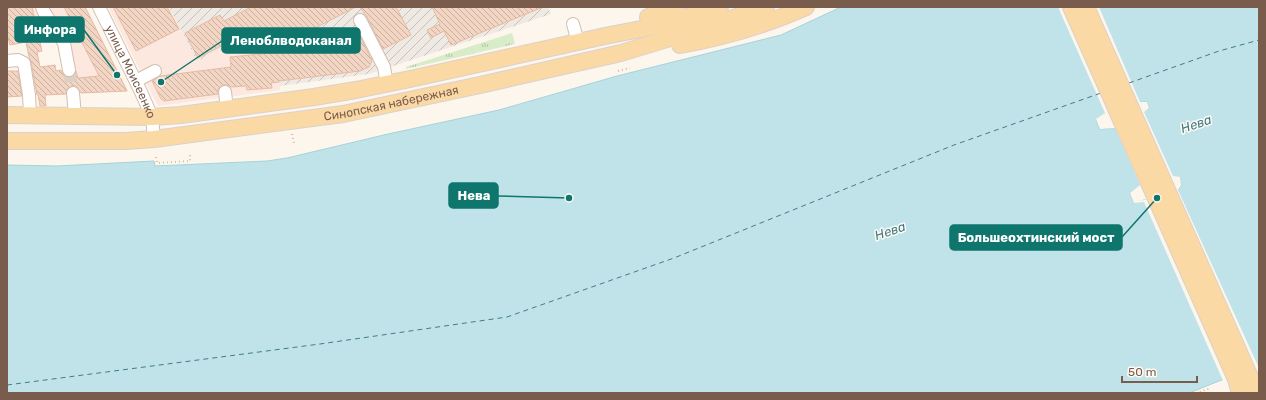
<svg xmlns="http://www.w3.org/2000/svg" width="1266" height="400" viewBox="0 0 1266 400" font-family="Rubik,sans-serif">
	<style>
		.commercial { fill: #fde8e0 }
		.industrial { fill: url(#industrial-furrows) }
		.grass { fill: url(#grass-tufts) }
		.water { fill: #bfe3e8; stroke: #a5d3da; fill-rule: evenodd }
		.pier { fill: #fdf6ec; fill-rule: evenodd }
		.lines { fill: none; stroke-linecap: round; stroke-linejoin: round }
		.ferry { stroke: #437c86; stroke-width: 1; stroke-dasharray: 5 4; stroke-linecap: butt }
		.building { fill: url(#building-back-hatch); stroke: #e6bba3 }
		.minor-tunnel { stroke: #dcd0c4; stroke-width: 12; stroke-dasharray: 12 6; stroke-linecap: butt }
		.minor-casing { stroke: #d1beb0; stroke-width: 14 }
		.major-casing { stroke: #dad1cd; stroke-width: 18 }
		.path { stroke: #d9b8a5; stroke-width: 2; stroke-dasharray: 1 3; stroke-linecap: butt }
		.minor { stroke: #fff; stroke-width: 12 }
		.major { stroke: #fbd9a5; stroke-width: 16 }
		.labels { text-anchor: middle; dominant-baseline: central; stroke-width: 3; stroke-linejoin: round; paint-order: stroke }
		.street-label { font-size: 12px; fill: #7a5c4d; stroke: #fffaf3 }
		.water-label { font-size: 13px; font-style: italic; fill: #437c86; stroke: #fffaf3 }
		.leader { fill: none; stroke: #0f766e; stroke-width: 1.5 }
		.callout-dot { fill: #0f766e; stroke: #fffaf3; stroke-width: 1.5 }
		.callout { fill: #0f766e; stroke: #0f766e; stroke-width: 1.5 }
		.callout-label { font-size: 13px; text-anchor: middle; font-weight: bold; fill: #fff }
	</style>
	<defs>
		<pattern id="industrial-furrows" width="10" height="10" patternUnits="userSpaceOnUse"><rect width="10" height="10" fill="#efe9e4"/><path d="M-1 1l2-2M0 10L10 0M9 11l2-2" fill="none" stroke="#c7c0bb"/></pattern>
		<pattern id="grass-tufts" width="24" height="20" patternUnits="userSpaceOnUse"><rect width="24" height="20" fill="#d8ecc9"/><path d="M3 7l-1-3M5 7V3M7 7l1-3M15 17l-1-3M17 17v-4M19 17l1-3" fill="none" stroke="#b4c2a5"/></pattern>
		<pattern id="building-back-hatch" width="6" height="6" patternUnits="userSpaceOnUse"><rect width="6" height="6" fill="#f3d5c3"/><path d="M-1 5l2 2M0 0l6 6M5-1l2 2" fill="none" stroke="#cab0a1"/></pattern>
	</defs>
	<rect width="100%" height="100%" fill="#fdf6ec"/>
	<path class="commercial" d="M18,7h68l42,84 -47,2 -5,-24 -25,-51 -29,7z
		M108,7h61l28,53 50,-24 27,6 6,48 -122,16z"/>
	<path class="industrial" d="M169,7h379l3,7 -182,60 -90,12 -5,-44 -19,9 -8,-15 -50,25z"/>
	<path class="grass" d="M512,33l3,11 -109,25v-2z"/>
	<path class="water" d="M841,7h418v358l-70,28h-1182v-228l50,1 97,-5 1,5 112,-5 20,-3 101,-24 111,-24 118,-34 164,-41zM1140,102h7l2,6 -35,20 -14,1 -4,-9 9,-6zM1173,177l7,1 1,7 -3,5 -44,13 -4,-10 10,-7z"/>
	<path class="pier" d="M1058,7h41l41,95h7l2,6 -5,4 29,64 7,1 1,8 -3,5 81,178 -35,15 -80,-181 -10,1 -4,-10 10,-8 -25,-57 -15,1 -4,-10 9,-6zM1140,104h5l2,3 -33,19 -13,1 -2,-7 7,-5zM1173,179h5l1,6 -2,3 -33,12 -9,1 -3,-7 9,-7z"/>
	<g class="lines">
		<path class="ferry" d="M1129,83l90,-32 40,-11
			M7,385l313,-41 187,-27 167,-59 280,-113 147,-52"/>
	</g>
	<path class="building" d="M7,7h25l10,44 -5,1 3,15 15,-2 1,6 5,-1 2,5 4,2 7,-1 2,-5 2,7 21,-2 -35,-69h21l42,84 -46,2 -5,-7h-4l-6,4v4l-21,1 1,11h-6l-2,-11h-1l-6,-33 -2,-5 -3,-15 -16,3 -3,-11z
		M113,7h54l12,22 -43,22z
		M251,7h105l-68,35 -4,-8 -26,13 -8,-16 -52,27 -13,-25 35,-18 4,6z
		M360,7h36l15,28 -28,14 -16,-32z
		M432,7h111l-92,38 -7,-14 -13,7 -4,-8 13,-6z
		M359,34l13,27 -3,6 -9,4 -81,10v1l-8,1 1,5 -25,2 -1,-4 -15,1 -3,-2h-4l-6,4v5l-54,7 -3,-2 -9,-18 8,-5 71,-9 -1,-10 92,-9 1,4z
		M7,71h11l4,25 -15,1z"/>
	<g class="lines">
		<path class="minor-tunnel" d="M69,70l4,23"/>
		<defs>
			<g id="minor">
				<path d="M42,7l2,5 20,31 5,27"/>
				<path id="s1" d="M99,7l42,85 11,25 2,22"/>
				<path d="M360,20l24,47 3,17"/>
				<path d="M573,24l5,18"/>
				<path d="M7,61l11,-1 6,3 5,32 1,20"/>
				<path d="M136,81l19,-10"/>
				<path d="M225,92l2,17"/>
				<path d="M73,93l2,23"/>
			</g>
			<g id="major">
				<path d="M1071,7l165,372 4,14"/>
				<path d="M1086,7l171,386"/>
				<path d="M648,17l16,-4 12,-6"/>
				<path d="M680,45c44,-8 86,-20 126,-38"/>
				<path d="M7,115l145,2 29,-2 133,-18 42,-7 54,-11 195,-43 41,-8 25,-6 49,-15"/>
				<path id="s2" d="M7,141h119l28,-2 189,-25 137,-29 141,-32 92,-28 53,-18"/>
			</g>
		</defs>
		<use href="#minor" class="minor-casing"/>
		<use href="#major" class="major-casing"/>
		<path class="path" d="M618,71l12,-3
			M292,134l2,9
			M156,157l1,6 33,-2v-6
			M1196,393l15,-5"/>
		<use href="#minor" class="minor"/>
		<use href="#major" class="major"/>
	</g>
	<g class="labels">
		<g class="street-label">
			<text stroke="none"><textPath href="#s1" startOffset="72">улица Моисеенко</textPath></text>
			<text stroke="none"><textPath href="#s2" startOffset="387">Синопская набережная</textPath></text>
		</g>
		<g class="water-label">
			<text transform="translate(1196 124) rotate(-19)">Нева</text>
			<text transform="translate(890 231) rotate(-19)">Нева</text>
		</g>
	</g>
	<path class="leader" d="M117 75L84 30M161 82L222 41M569 198L498 196M1157 198L1122 237"/>
	<g class="callout-dot">
		<circle cx="117" cy="75" r="4"/>
		<circle cx="161" cy="82" r="4"/>
		<circle cx="569" cy="198" r="4"/>
		<circle cx="1157" cy="198" r="4"/>
	</g>
	<g class="callout">
		<rect x="15" y="17" width="69" height="25" rx="4"/>
		<rect x="222" y="28" width="138" height="25" rx="4"/>
		<rect x="449" y="183" width="49" height="25" rx="4"/>
		<rect x="950" y="225" width="172" height="25" rx="4"/>
	</g>
	<g class="callout-label">
		<text x="50" y="34">Инфора</text>
		<text x="291" y="45">Леноблводоканал</text>
		<text x="474" y="200">Нева</text>
		<text x="1036" y="242">Большеохтинский мост</text>
	</g>
	<rect width="1266" height="400" fill="none" stroke="#7a5c4d" stroke-width="16"/>
	<path d="M1122 376v6h75v-6" fill="none" stroke="#7a5c4d" stroke-width="2"/>
	<text x="1128" y="376" font-size="12" fill="#7a5c4d" stroke="#fffaf3" stroke-width="3" paint-order="stroke">50 m</text>
</svg>
